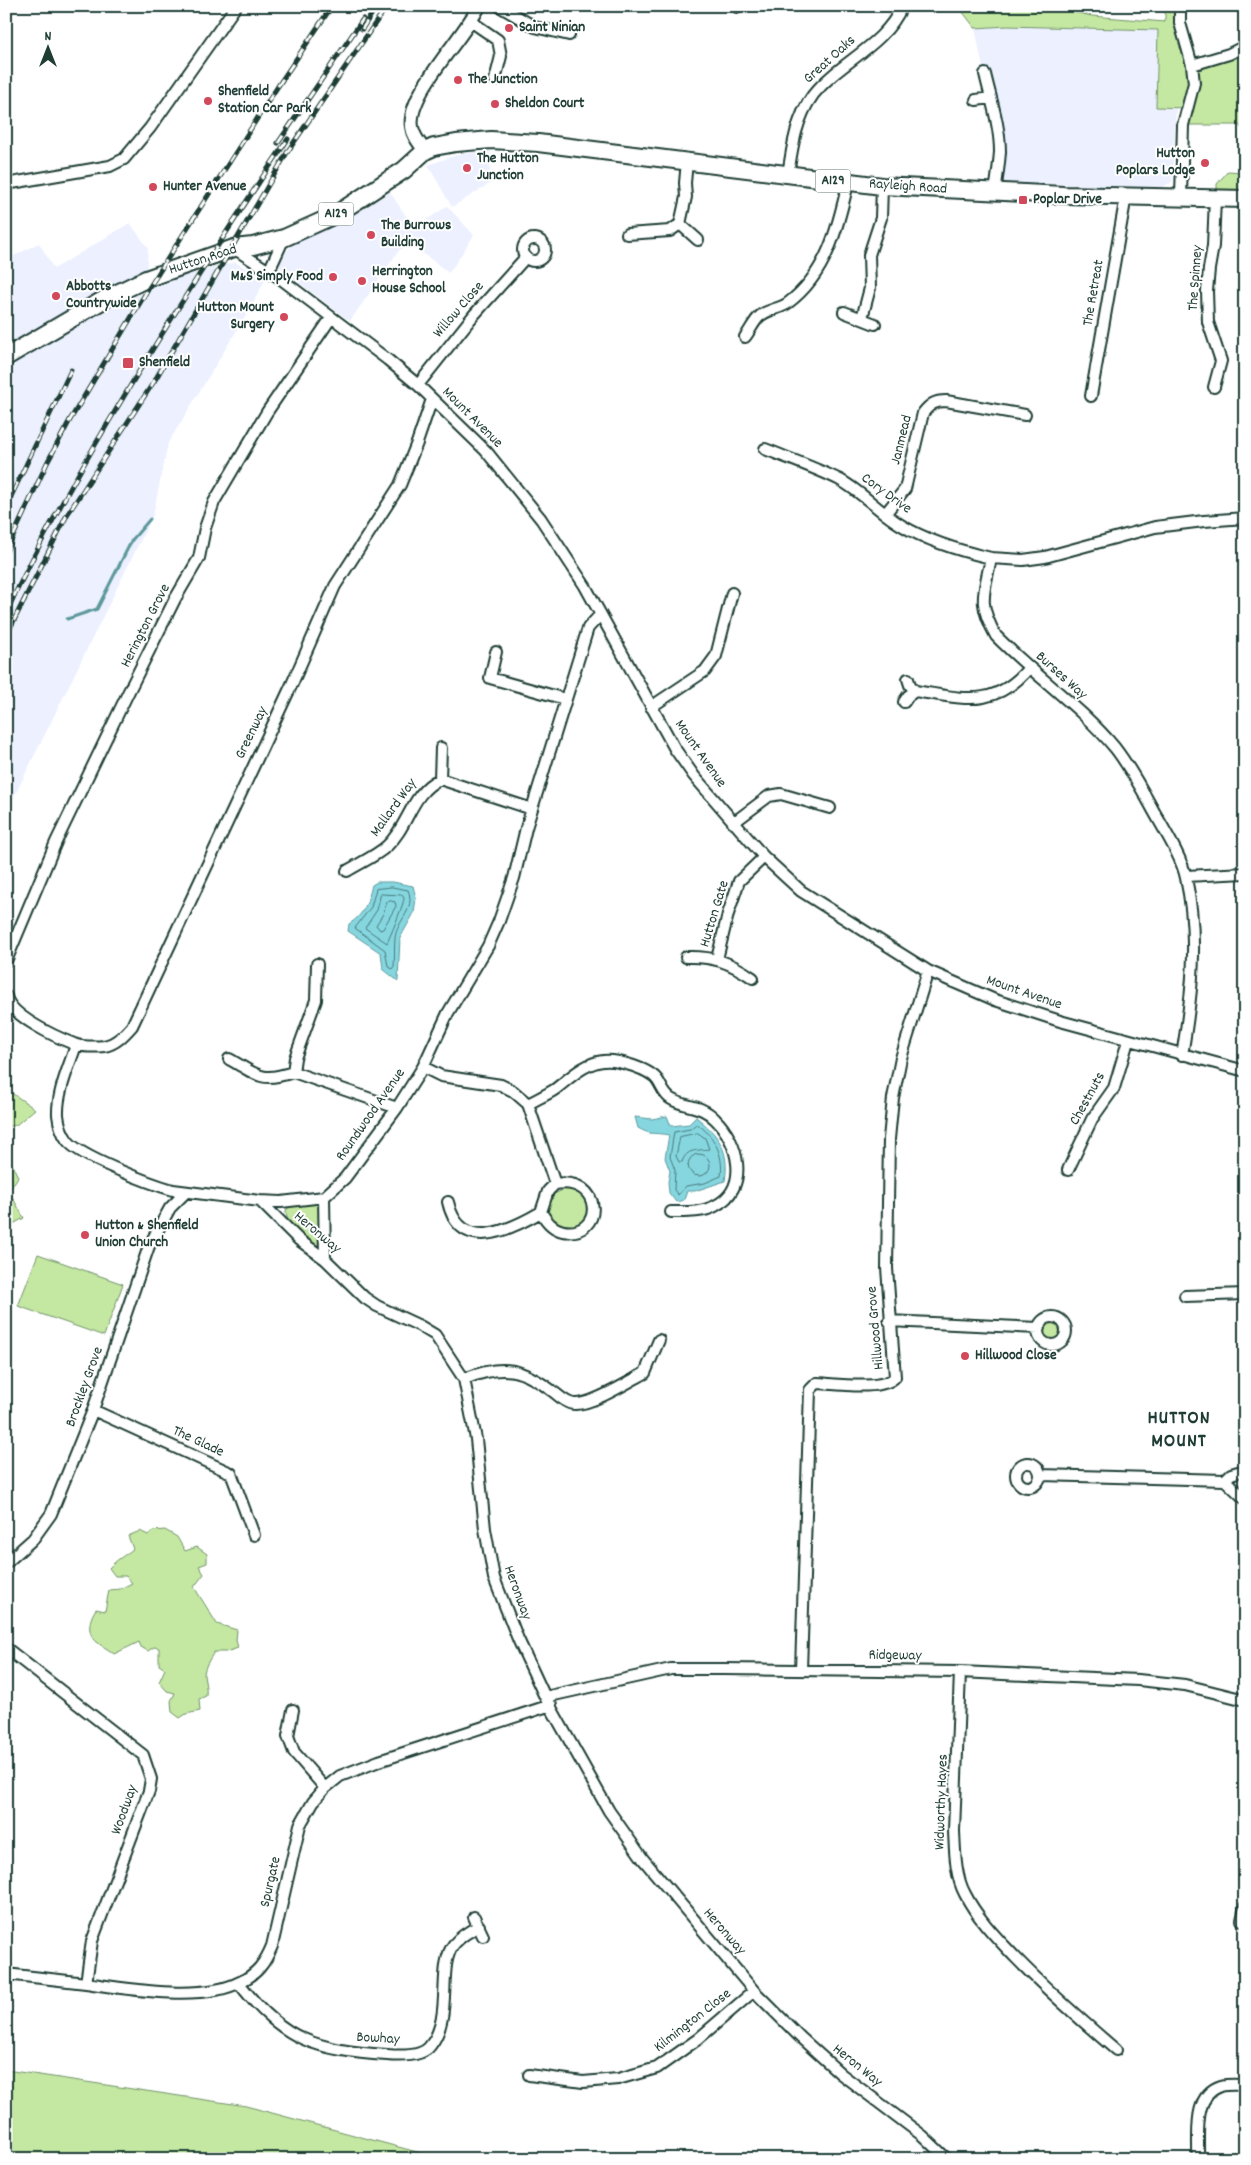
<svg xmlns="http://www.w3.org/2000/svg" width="1251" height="2165" viewBox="0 0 1251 2165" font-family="Dekko,sans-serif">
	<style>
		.built { fill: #ecf0ff }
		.green { fill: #c4e8a2; stroke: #72926b }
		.water { fill: #86d6e0; stroke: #5d999b }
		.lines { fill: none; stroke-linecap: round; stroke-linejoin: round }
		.shore { stroke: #487a79; stroke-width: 1 }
		.stream { stroke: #5d999b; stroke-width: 3 }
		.minor-casing { stroke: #1f3d34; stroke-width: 14 }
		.tertiary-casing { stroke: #1f3d34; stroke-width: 16 }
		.primary-casing { stroke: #1f3d34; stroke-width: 20 }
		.minor { stroke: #fff; stroke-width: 10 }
		.tertiary { stroke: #fff; stroke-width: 12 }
		.primary { stroke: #fff; stroke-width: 16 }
		.rail-casing { stroke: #1f3d34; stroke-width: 5 }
		.rail { stroke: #fff; stroke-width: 3; stroke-dasharray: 9; stroke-linecap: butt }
		.poi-dot { fill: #d1495b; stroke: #fff; stroke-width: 2 }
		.labels { text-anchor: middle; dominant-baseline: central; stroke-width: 4; stroke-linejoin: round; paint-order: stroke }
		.shield { fill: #fff; stroke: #627771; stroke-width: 1 }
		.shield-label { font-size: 14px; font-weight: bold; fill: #1f3d34 }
		.poi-label { font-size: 15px; font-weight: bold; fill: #1f3d34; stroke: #fff; text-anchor: start }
		.street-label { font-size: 15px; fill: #1f3d34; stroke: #fff }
		.district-label { font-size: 20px; font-weight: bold; letter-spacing: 1px; fill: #1f3d34; stroke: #fff }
	</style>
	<rect width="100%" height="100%" fill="#fff"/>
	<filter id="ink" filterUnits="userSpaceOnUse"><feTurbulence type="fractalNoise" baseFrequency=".02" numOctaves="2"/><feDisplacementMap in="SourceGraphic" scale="10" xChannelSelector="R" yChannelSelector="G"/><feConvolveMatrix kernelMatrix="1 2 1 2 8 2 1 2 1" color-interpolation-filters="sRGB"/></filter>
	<g filter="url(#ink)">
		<path class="built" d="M1007,26l151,4 -2,77 20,1 -4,74 -10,5 -166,-4 4,-31 -25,-124z
			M491,150l-2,8 2,25 -39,24 -24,-42 29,-10z
			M390,192l24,37 33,-23 27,29 -25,38 -38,-29 -12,6 -49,71 -70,-53 1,-10 11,-13 54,-25z
			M130,223l18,25 -2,31 -114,65 8,9 -2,-4 65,-39 74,-32 58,-16 30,18 -14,27 -83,136 -15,72 -147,298v-338l8,-17 -8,3v-201l33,-17 15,26z"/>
		<path class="green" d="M965,6h82l45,10 73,6v-16h15l12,58 53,-18v145h-28v-7l11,-13 14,1 1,-42 -4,-5h-56l3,-17 -30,-1 2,-77 -151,-4 -32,2 -13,-17z
			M6,1089l29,20 -19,16 -10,2z
			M6,1151l12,26 -9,14 15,27 -18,10z
			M567,1188l10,1 13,13 -4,19 -11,7c-22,-3 -34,-11 -21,-34z
			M321,1202l1,46 -3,1c-12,-9 -34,-23 -33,-39l5,-4z
			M38,1254l85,30 -19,52 -86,-30z
			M1042 1330a10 10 0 1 1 20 0a10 10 0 1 1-20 0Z
			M165,1530l12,7 8,14 12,-4 10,7v9l-8,3 5,8 -10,13 23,37 20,6 -1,10 2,8 -12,4h-12c-4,7 -10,15 -10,23 1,8 3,13 2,21l-7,3 1,12 -14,3 -6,4 -8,-6 -1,-11 4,-8 -8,-2 -8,-9 6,-13 -6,-4v-17l-5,-1 -6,4 -7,-4 -2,-5 -25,12c-5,-5 -12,-7 -17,-12 -11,-9 -8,-23 -1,-33l9,2 4,-21 11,-1 12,-6 -6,-7h-11l-6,-8c8,-9 15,-12 24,-19l-5,-13 12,-5 8,4 5,-4z
			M6,2070l240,36 197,53h-437z"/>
		<path class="water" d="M377,882h16l20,4 3,12 -2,15 -14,25 -2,43 -15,-12 -2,-16 -33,-22 1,-7c15,-9 19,-22 23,-39z
			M667,1116l4,10 18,-2 7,-7c23,18 34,34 29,64l-30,10h-8l-3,9 -8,2 -7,-9 -1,-11 2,-11 -5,-13 4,-23c-15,-3 -17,1 -31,-7l-3,-11 17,2z"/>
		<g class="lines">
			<path class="shore" d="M392,887l16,3c8,20 -11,30 -13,48 -1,9 0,19 -1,28l-2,3 -4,-3 -3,-16 -30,-22 16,-21 5,-18z
				M381,894l21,1 2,3c0,6 -15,41 -17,45l-22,-15 12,-18z
				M391,901l4,1 1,4 -13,23 -3,1 -4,-5 7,-11 4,-12z
				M697,1124c17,11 27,31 24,52l-16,7 -19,3 -8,9 -4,-5 1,-20 -5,-13 4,-25 16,-3z
				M698,1133l7,5 4,11c-12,2 -22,-1 -27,13h-3l-3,-6 4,-19z
				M688 1165a11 11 0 1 1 22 0a11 11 0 1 1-22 0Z"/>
			<path class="stream" d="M67,619l30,-10 35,-69 18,-21"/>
			<defs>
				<path id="minor" d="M499,6l36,21 34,8
					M1180,6v17l12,42 2,18 -11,42 -2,72
					M737,7v-1
					M6,8l1,-2
					M472,22l26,18 3,16 -6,24
					M1192,65l37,-11 16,-8
					M985,74c6,26 15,52 15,78 -1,13 -3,27 -5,40
					M976,100l15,-2
					M788,175c4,-27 8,-57 25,-80 26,-33 72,-49 89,-89
					M6,184l104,-18 14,-7 26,-31 86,-122
					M680,224l18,16
					M627,234l43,-3 10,-7 6,-27 -1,-14 2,-22
					M523 250a11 11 0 1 1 22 0a11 11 0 1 1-22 0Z
					M235,249l46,30 107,81 30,25 68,66 55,68 44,67 90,163 19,27 70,81 37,34 127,80 67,29 65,21 185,50
					M269,271l15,-33
					M844,312l31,12
					M862,318l8,-30 -1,-33 12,-37 1,-32
					M745,337c5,-6 9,-16 15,-21 8,-7 20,-7 28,-13 39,-29 50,-76 60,-120
					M418,385l55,-69 53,-59
					M1214,387l7,-26 -13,-39 -1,-31 2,-22 4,-23 2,-48
					M1091,396l35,-200
					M765,449c25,10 51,19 75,31 22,12 39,32 61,45 28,17 59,26 90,33
					M885,514l20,-25 18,-76c7,-9 12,-12 23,-12l79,14
					M496,652l-6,26 75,21
					M908,679l2,6 5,6
					M904,702l4,-6 7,-5c48,7 78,19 114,-23
					M651,707l54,-36 11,-15 16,-63
					M440,779l92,30
					M733,823l36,-27 12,-2 49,14
					M347,871c13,-8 29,-15 40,-25 22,-20 24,-54 53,-67l1,-31
					M1186,876l59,-3
					M686,957c27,-1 44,5 67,21
					M717,959l11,-45 11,-33 25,-24
					M6,961l50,-119 72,-149 47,-94 24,-41 6,-30 9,-26 53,-90 64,-94
					M317,964l-1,36 -21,58 -2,14 104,36
					M6,996c4,20 50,41 68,48 7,3 22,3 30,2 12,-2 21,-12 28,-20l160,-342 43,-98 65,-101 17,-42 15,-44
					M76,1045c-7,22 -19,47 -18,70 1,9 4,18 9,25 12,17 85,44 106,50l87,11 21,1 43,-5 21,-19 52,-70 26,-41 25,-54 40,-67 11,-25 15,-43 12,-50 62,-200 12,-13
					M1182,1055c10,-59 17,-118 4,-177 -4,-21 -25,-53 -35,-72 -11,-20 -22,-40 -36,-58 -33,-40 -82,-74 -119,-112 -19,-34 -12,-42 -5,-78l32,2 22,-3 110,-30 49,-6 41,-3
					M229,1059c29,16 31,24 64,13
					M423,1067l18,9 60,9 12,6 15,13 27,80 -7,7 -7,21c-31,18 -81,43 -93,-10
					M528,1104c9,-5 18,-9 26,-14 15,-11 30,-27 49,-29 13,-2 48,8 55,20 4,6 6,14 13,18 15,9 30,5 44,20 23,22 36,69 0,87 -13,7 -30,6 -44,6
					M1068,1170l24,-51 22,-31 14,-47
					M324,1197l1,62
					M260,1201l39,39 26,19 40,39 12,8 43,20 15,9 29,44 12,60 9,90 9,49 24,61 27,58 64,114 34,48 111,132 47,47 40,36 82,62 24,23
					M541,1212c5,9 11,17 22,19 41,7 41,-55 -8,-47
					M1185,1296l60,-2
					M1038 1331a14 14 0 1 1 28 0a14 14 0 1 1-28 0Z
					M889,1321l150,7
					M464,1379c39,-16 58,-11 91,14 6,5 13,11 20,11 17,1 55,-23 70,-31l14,-33
					M93,1410l138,63 23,62
					M1016 1475a12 12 0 1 1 24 0a12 12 0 1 1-24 0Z
					M1041,1475l184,5 6,-6 14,-4
					M1225,1480l20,19
					M6,1563l27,-24 18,-25 42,-104 56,-164 21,-38 16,-16
					M6,1648l137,107 8,24 -2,12 -57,150 -6,42
					M801,1670l9,-280 7,-7c19,1 66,8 78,-6l-8,-109 2,-129 4,-41 8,-40 27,-87
					M960,1672l-6,159c1,20 1,45 11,63 12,24 32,44 50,63 32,33 66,63 101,93
					M545,1697l126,-28h52l237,3 178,8 47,5 60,15
					M293,1710l-5,26 6,16 31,36
					M474,1917l9,19
					M1242,1920l3,-13
					M6,1974c27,3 53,6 80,9 42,6 116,19 154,-1 17,-8 25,-19 32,-36l28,-121 13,-23 12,-14 15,-12 39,-15 172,-56
					M239,1983c44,58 78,67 148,72 12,1 35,2 43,-9 24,-29 6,-80 24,-102 7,-8 15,-13 25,-18
					M529,2075l54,7 35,-3 39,-11 41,-29 56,-48
					M1198,2159c1,-24 -6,-64 23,-73 7,-2 16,-1 24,-1"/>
				<path id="tertiary" d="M425,151c-5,-7 -12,-15 -13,-24 -6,-33 52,-89 67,-121"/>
				<path id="primary" d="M6,357l99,-58 41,-20 88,-31 19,-2 31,-8 51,-23 69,-45 21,-19 9,-4 22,-4 35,-3 47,3 344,43 181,9 182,4"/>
			</defs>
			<use href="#minor" class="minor-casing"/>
			<use href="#tertiary" class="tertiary-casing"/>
			<use href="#primary" class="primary-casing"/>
			<use href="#minor" class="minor"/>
			<use href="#tertiary" class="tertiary"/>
			<use href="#primary" class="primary"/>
			<defs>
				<path id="rail" d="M362,29l15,-23
					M278,143l85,-124
					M6,507l65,-137
					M6,552l41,-89 23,-43 77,-129 131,-205 54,-80
					M6,613c42,-90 91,-173 143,-258 45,-73 91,-145 139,-216
					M6,636l61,-121 88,-135 133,-229 99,-145"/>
			</defs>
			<use href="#rail" class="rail-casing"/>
			<use href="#rail" class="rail"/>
		</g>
	</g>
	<g class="poi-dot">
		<circle cx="509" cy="28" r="5"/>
		<circle cx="458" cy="80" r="5"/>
		<circle cx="208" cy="101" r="5"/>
		<circle cx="495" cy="104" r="5"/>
		<circle cx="1205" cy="163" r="5"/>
		<circle cx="467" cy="168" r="5"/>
		<circle cx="153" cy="187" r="5"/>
		<rect x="1018" y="195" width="10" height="10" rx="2.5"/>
		<circle cx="371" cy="235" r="5"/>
		<circle cx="333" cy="277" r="5"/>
		<circle cx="362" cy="281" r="5"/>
		<circle cx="56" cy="296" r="5"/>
		<circle cx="284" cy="317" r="5"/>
		<rect x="122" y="357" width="12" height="12" rx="2.5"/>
		<circle cx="85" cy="1235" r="5"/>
		<circle cx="965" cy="1356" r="5"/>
	</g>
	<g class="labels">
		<g class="shield">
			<rect x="815.5" y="169.5" width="35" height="23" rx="4"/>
			<rect x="318.5" y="202.5" width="35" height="23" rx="4"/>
		</g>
		<g class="shield-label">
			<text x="833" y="181">A129</text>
			<text x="336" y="214">A129</text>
		</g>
		<g class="poi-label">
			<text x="519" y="28">Saint Ninian</text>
			<text x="468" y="80">The Junction</text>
			<text x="218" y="92">Shenfield<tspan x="218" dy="17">Station Car Park</tspan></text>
			<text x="505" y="104">Sheldon Court</text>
			<text x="1195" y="154" text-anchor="end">Hutton<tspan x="1195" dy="17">Poplars Lodge</tspan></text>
			<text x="477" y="159">The Hutton<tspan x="477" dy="17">Junction</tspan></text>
			<text x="163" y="187">Hunter Avenue</text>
			<text x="1033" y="200">Poplar Drive</text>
			<text x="381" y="226">The Burrows<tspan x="381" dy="17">Building</tspan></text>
			<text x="372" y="272">Herrington<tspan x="372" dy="17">House School</tspan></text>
			<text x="323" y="277" text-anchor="end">M&amp;S Simply Food</text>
			<text x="66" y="287">Abbotts<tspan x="66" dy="17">Countrywide</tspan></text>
			<text x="274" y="308" text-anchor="end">Hutton Mount<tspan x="274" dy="17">Surgery</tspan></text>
			<text x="139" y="363">Shenfield</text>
			<text x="95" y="1226">Hutton &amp; Shenfield<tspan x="95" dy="17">Union Church</tspan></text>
			<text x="975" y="1356">Hillwood Close</text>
		</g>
		<g class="street-label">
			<text transform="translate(830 60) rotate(-42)">Great Oaks</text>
			<text transform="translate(908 187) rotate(4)">Rayleigh Road</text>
			<text transform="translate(203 260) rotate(-18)">Hutton Road</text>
			<text transform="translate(1196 278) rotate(-86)">The Spinney</text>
			<text transform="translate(1094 293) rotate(-80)">The Retreat</text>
			<text transform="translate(459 310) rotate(-49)">Willow Close</text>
			<text transform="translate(472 418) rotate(45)">Mount Avenue</text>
			<text transform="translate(902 440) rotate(-76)">Janmead</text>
			<text transform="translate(886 494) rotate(36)">Cory Drive</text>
			<text transform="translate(146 626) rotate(-63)">Herington Grove</text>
			<text transform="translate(1061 676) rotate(42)">Burses Way</text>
			<text transform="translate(252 733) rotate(-64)">Greenway</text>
			<text transform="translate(700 754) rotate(55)">Mount Avenue</text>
			<text transform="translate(394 808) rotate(-54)">Mallard Way</text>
			<text transform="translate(715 914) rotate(-73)">Hutton Gate</text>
			<text transform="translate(1024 993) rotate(19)">Mount Avenue</text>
			<text transform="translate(1088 1099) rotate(-61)">Chestnuts</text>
			<text transform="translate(371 1115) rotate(-55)">Roundwood Avenue</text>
			<text transform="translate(317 1233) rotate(40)">Heronway</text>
			<text transform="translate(876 1328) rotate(-95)">Hillwood Grove</text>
			<text transform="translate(85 1387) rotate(-70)">Brockley Grove</text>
			<text transform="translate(198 1442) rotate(25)">The Glade</text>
			<text transform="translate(517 1593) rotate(70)">Heronway</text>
			<text transform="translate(895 1656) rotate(1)">Ridgeway</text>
			<text transform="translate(942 1802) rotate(-88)">Widworthy Hayes</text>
			<text transform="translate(125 1810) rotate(-70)">Woodway</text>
			<text transform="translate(271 1882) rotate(-77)">Spurgate</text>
			<text transform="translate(724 1932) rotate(49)">Heronway</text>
			<text transform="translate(693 2021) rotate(-38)">Kilmington Close</text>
			<text transform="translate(378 2039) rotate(3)">Bowhay</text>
			<text transform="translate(857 2066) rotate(39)">Heron Way</text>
		</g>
		<g class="district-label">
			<text x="1179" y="1419">HUTTON<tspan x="1179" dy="23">MOUNT</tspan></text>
		</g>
	</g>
	<rect width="1251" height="2165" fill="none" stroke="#fff" stroke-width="25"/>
	<rect x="12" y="12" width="1226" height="2140" fill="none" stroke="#1f3d34" stroke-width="2" filter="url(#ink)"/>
	<g transform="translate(48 48)" stroke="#ffffff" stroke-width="4" paint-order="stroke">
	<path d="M0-4L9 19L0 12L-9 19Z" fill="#1f3d34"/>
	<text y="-8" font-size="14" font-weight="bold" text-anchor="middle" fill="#1f3d34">N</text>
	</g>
</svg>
